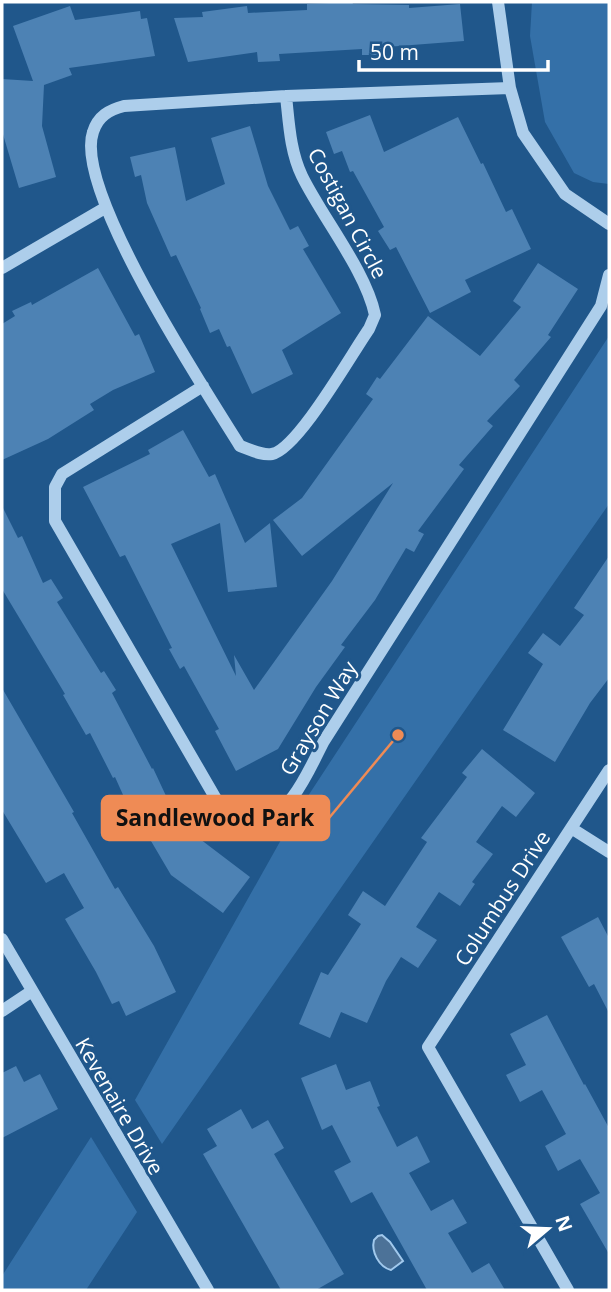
<svg xmlns="http://www.w3.org/2000/svg" width="611" height="1292" viewBox="0 0 611 1292" font-family="'Open Sans',sans-serif">
	<style>
		.green { fill: #3470a8 }
		.water { fill: #4c7298; stroke: #a1c9ed; stroke-width: 2 }
		.building { fill: #4d82b4 }
		.lines { fill: none; stroke-linecap: round; stroke-linejoin: round }
		.minor { stroke: #adceeb; stroke-width: 12 }
		.labels { text-anchor: middle; dominant-baseline: central; stroke-width: 6; stroke-linejoin: round; paint-order: stroke }
		.street-label { font-size: 21px; fill: #fff; stroke: #20578b }
		.leader { fill: none; stroke: #ef8b55; stroke-width: 2.5 }
		.callout-dot { fill: #ef8b55; stroke: #20578b; stroke-width: 2.5 }
		.callout { fill: #ef8b55; stroke: #ef8b55; stroke-width: 2.5 }
		.callout-label { font-size: 23px; text-anchor: middle; font-weight: bold; fill: #111 }
	</style>
	<rect width="100%" height="100%" fill="#20578b"/>
	<path class="green" d="M532,2h77v182l-16,-2 -19,-9 -29,-51 -15,-86z
		M609,336v168l-447,640 -27,-44 156,-278z
		M91,1137l46,75 -51,78h-84v-14z"/>
	<path class="water" d="M382,1235l8,7 13,19 -12,9c-12,-3 -20,-18 -17,-30l4,-4z"/>
	<path class="building" d="M352,2l1,2 56,1v3l51,-4 4,37 -78,6v8h-24v-6l-83,5 1,7 -22,1 -1,-10 -69,10 -14,-44 29,-1 -1,-5 45,-6 1,7 59,-3v-6z
		M70,6l5,14 65,-9 1,8 6,-1 8,38 -86,12 3,7 -28,10 -2,41 14,51 -37,11 -17,-57v-52l31,2 -20,-55z
		M370,115l14,37 74,-35 23,47 2,-1 23,49 6,-3 19,40 -66,31 6,12 -41,21 -34,-66 -6,3 -12,-19 6,-4 -31,-56 -3,1 -8,-21 -8,3 -8,-22z
		M250,126l18,60 22,44 8,-4 11,20 -6,3 38,64 -59,37 11,24 -41,20 -22,-48 -3,1 -8,-18 -9,4 -10,-24 1,-1 -25,-53 -5,2 -24,-54 -6,-28 -6,2 -5,-20 45,-10 11,54 39,-17 -14,-46z
		M538,263l40,26 -30,46 3,2 -37,43 6,6 -33,35 6,5 -34,39 5,4 -46,62 6,3 -10,18 -8,-4 -31,52 -34,45 4,2 -29,40 -38,62 -42,22 -21,-40 4,-2 -35,-63 -4,3 -11,-20 3,-1 -47,-93 -5,2 -37,-70 67,-33 -2,-4 35,-20 26,47 6,-3 30,69 25,-20 7,64 -49,5 -8,-69 -49,21 65,132 -2,-21 20,35 78,-109 61,-98 -91,73 -29,-36 29,-22 71,-99 -7,-5 11,-17 3,2 48,-63 52,40 41,-49 -8,-6z
		M98,268l37,68 4,-2 16,38 -42,18 -23,14 4,6 -46,29 -46,21v-136l13,-8 -3,-5 19,-9 1,3z
		M2,506l16,32 4,-2 21,47 8,-4 12,19 -6,4 44,71 3,-2 12,19 -4,3 40,76 1,-1 21,45 6,-3 16,26 54,41 -27,36 -52,-38 -30,-51 -4,2 -22,-49 -2,1 -23,-45 -4,2 -23,-40 2,-1 -63,-105z
		M609,556v122l-19,25 -35,59 -52,-32 40,-66 -15,-11 15,-20 17,13 24,-31 -10,-7z
		M2,688l72,124 -2,1 43,76 3,-2 36,59 22,46 -50,24 -7,-15 -7,3 -16,-32 -31,-53 19,-11 -20,-35 -18,10 -44,-73z
		M482,749l53,44 -19,24 -14,-11 -26,36 17,12 -21,28 3,2 -15,22 -21,-14 -23,35 21,13 -19,28 -17,-11 -15,24 -19,42 -26,-11 -11,26 -31,-14 22,-52 7,3 33,-51 -13,-9 15,-24 22,15 42,-64 -6,-4 46,-61 -5,-4z
		M598,917l11,21v75l-15,-29 -5,3 -28,-50z
		M547,1015l37,70 1,-1 24,44v126l-29,-50 20,-11 -20,-34 -22,12 -13,-25 21,-12 -24,-44 -22,12 -14,-27 20,-10 -16,-31z
		M336,1064l10,26 24,-9 10,25 -3,1 20,40 20,-11 13,26 -21,11 22,38 22,-12 14,24 -19,10 24,40 17,-10 16,27h-78l-55,-98 -21,11 -17,-32 17,-9 -19,-37 -10,5 -21,-52z
		M16,1066l8,16 16,-8 18,35 -56,29v-65z
		M241,1109l11,20 16,-9 16,28 -10,6 70,120 -28,16h-35l-78,-136 14,-8 -10,-17z"/>
	<g class="lines">
		<path class="minor" d="M498,2l12,86 13,45 42,61 44,30
			M286,96c3,27 4,55 16,80 20,41 64,95 73,139l-6,14c-17,24 -71,120 -97,125 -10,2 -23,-5 -32,-8 -34,-55 -167,-256 -147,-314 5,-16 16,-22 31,-26l162,-10 224,-8
			M2,268l103,-60
			M203,386l-141,88 -7,13v34l168,290c12,4 24,10 37,8 31,-2 51,-54 64,-78l277,-435 8,-31
			M571,828l38,24
			M2,939l206,351
			M2,1011l30,-20
			M568,1290l-140,-243 181,-277"/>
	</g>
	<g class="labels">
		<g class="street-label">
			<text transform="translate(348 213) rotate(62)">Costigan Circle</text>
			<text transform="translate(318 718) rotate(-59)">Grayson Way</text>
			<text transform="translate(502 898) rotate(-57)">Columbus Drive</text>
			<text transform="translate(120 1106) rotate(60)">Kevenaire Drive</text>
		</g>
	</g>
	<path class="leader" d="M398 735L329 818"/>
	<circle class="callout-dot" cx="398" cy="735" r="7"/>
	<rect class="callout" x="102" y="796" width="227" height="44" rx="7"/>
	<g class="callout-label">
		<text x="215" y="826">Sandlewood Park</text>
	</g>
	<rect width="611" height="1292" fill="none" stroke="#ffffff" stroke-width="7"/>
	<g transform="translate(548 1229) rotate(71)" stroke="#20578b" stroke-width="5" paint-order="stroke">
	<path d="M0-5L12 26L0 18L-12 26Z" fill="#ffffff"/>
	<text y="-10" font-size="19" font-weight="bold" text-anchor="middle" fill="#ffffff">N</text>
	</g>
	<path d="M359 60v10h189v-10" fill="none" stroke="#ffffff" stroke-width="3.5"/>
	<text x="370" y="60" font-size="21" fill="#ffffff" stroke="#20578b" stroke-width="5" paint-order="stroke">50 m</text>
</svg>
